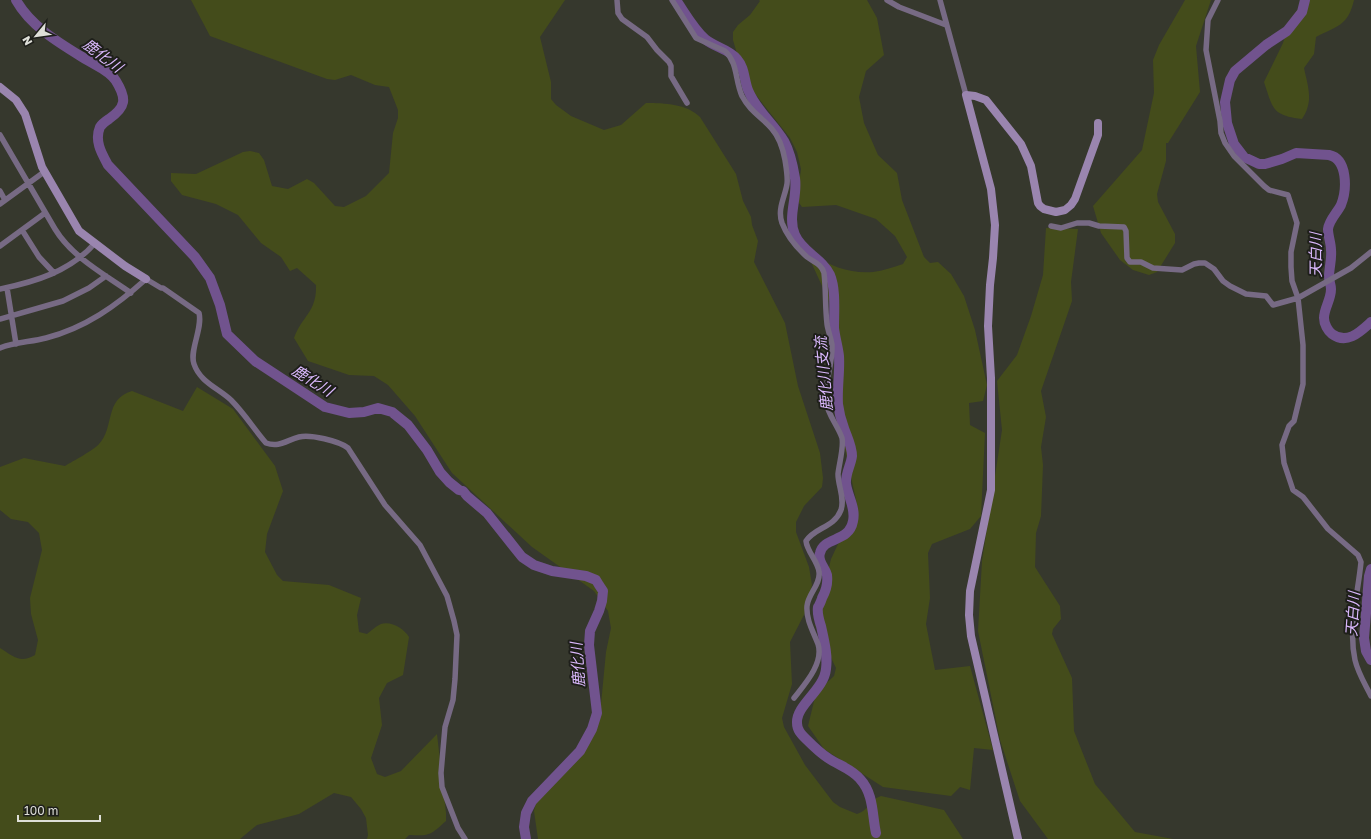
<svg xmlns="http://www.w3.org/2000/svg" width="1371" height="839" viewBox="0 0 1371 839" font-family="'Golos Text','Noto Sans JP',sans-serif">
	<style>
		.green { fill: #444c1b }
		.lines { fill: none; stroke-linecap: round; stroke-linejoin: round }
		.river { stroke: #71538e; stroke-width: 10 }
		.street { stroke: #776a84; stroke-width: 5.5 }
		.secondary { stroke: #9a85af; stroke-width: 8 }
		.labels { text-anchor: middle; dominant-baseline: central; stroke-width: 4; stroke-linejoin: round; paint-order: stroke }
		.water-label { font-size: 15px; font-style: italic; fill: #dbb9fe; stroke: #1e1f1a }
	</style>
	<rect width="100%" height="100%" fill="#36382d"/>
	<path class="green" d="M191,0h374l-25,37 11,45v17l5,6 15,11 33,14 17,-5 25,-22c19,0 41,1 54,14l36,57 7,27 8,16 1,8 6,16 -4,21 31,61 13,63 22,67 3,25 -1,9 -18,19 -8,16v10l13,35 3,18 -6,26 -16,31 2,42 -10,34 2,9 21,38 28,37 7,5 17,7c14,-5 10,-13 24,-18l63,14 19,29h-425l-4,-28 4,-17 12,-10 43,-56 8,-24 5,-52 5,-24 -3,-17 -14,-20 -62,-44 -80,-74 -37,-57 -27,-31 -14,-9 -25,-1 -41,-14 -14,-23c8,-22 23,-26 22,-53l-19,-17 -7,3 -9,-14 -20,-14 -23,-28 -22,-11 -34,-9 -11,-14v-8l25,1 47,-22 7,-1 9,2 5,7 8,26 16,3 19,-10 7,4 21,23 9,1 22,-11 23,-23 4,-40 5,-15v-8l-9,-23 -14,-2 -24,-10 -16,5 -8,-1 -117,-43z
		M759,0h108l10,18 7,37 -18,16 -7,26 5,26 14,32 19,18 5,27 22,57 6,6 8,-1 13,12 13,22 11,34 12,55 -4,16 -14,2 1,22 15,8 -4,83 -11,13 -38,15 -4,9 2,45 -4,26 9,46 35,-4 23,84 -19,-2 -4,42 -10,-3 -9,9 -68,-9 -59,-38 -16,-23 8,-33 18,-17 2,-8 -21,-43 16,-66 7,-15 16,-18 4,-17 -19,-87 3,-68 -13,-53 -18,-39 3,-8c15,13 39,20 59,18 10,-1 20,-5 30,-8l4,-7 -12,-21 -19,-17 -40,-14 -34,2 -5,-7 4,-31 -4,-17 -7,-14 -38,-48 -12,-26 -7,-24v-8l5,-7 12,-10 10,-14z
		M1185,0h26l-15,46 4,46 -32,51h-2v18l-9,33 1,8 17,32v9l-18,29 -8,3 -16,-5 -13,-10 -19,-27 -8,-27 49,-56 12,-57 -1,-33 6,-15z
		M1304,0h50c-6,26 -17,26 -38,37l-2,17 -10,14c4,19 10,33 -2,51 -30,-4 -29,-10 -38,-37l19,-39 8,-24z
		M1046,228l32,1 -7,53 1,19 -31,90 5,26 -5,30 2,18 -2,51 -5,17 -1,34 25,39 1,13 -8,10 -1,5 20,44 2,53 21,53 40,48 38,7h-125l-28,-38 -20,-61 -22,-109 4,-70 20,-131 -5,-49 20,-26 14,-39 12,-41z
		M197,387l36,22 42,57 8,25 -16,43 -2,18 12,23 6,6 46,4 32,13 -4,17 2,17 8,2c4,-3 9,-8 14,-10 11,-3 23,5 28,13l-6,38 -16,8 -8,15 3,27 -11,33 6,16 8,3 16,-6 36,-37 9,79v8c-16,14 -15,15 -37,14l-4,4h-38l1,-4 -2,-17 -5,-9 -10,-12 -17,-4 -35,21 -42,11 -17,14h-240v-191c13,8 20,16 35,7l3,-15 -7,-26 -1,-16 12,-48 -3,-17 -11,-11 -17,-3 -11,-9v-43l24,-9 41,8c8,-5 29,-16 34,-22 16,-17 5,-45 33,-53l51,20z"/>
	<g class="lines">
		<path class="river" d="M16,0c15,27 45,44 71,60 10,6 23,11 29,21 11,18 10,26 -7,38 -3,2 -7,5 -9,8 -6,14 2,27 8,38l87,92 15,21 10,27 7,29 28,27 70,46 24,6 15,-1 14,-4 14,4 16,13 19,25 13,22 9,10 10,8 4,1 4,5 20,17 35,44 12,8 18,6 34,5 10,4 3,5 4,6 -1,10 -3,10 -9,20 -1,14 8,68 -5,16 -12,22 -48,50 -6,12 -2,14 2,12
			M676,0c9,13 17,28 29,39 9,8 24,10 32,20 8,9 7,21 11,31 8,20 25,33 36,51 6,11 9,25 11,37 3,19 -8,39 0,57 7,17 27,23 35,40 6,14 4,37 4,53 1,9 4,19 5,28 1,16 -2,32 -1,48 1,8 3,16 6,24 3,9 8,18 8,28 -1,9 -7,18 -6,28 2,13 10,24 7,37 -4,22 -29,15 -33,32 -3,8 5,14 7,22 1,8 -1,16 -5,23 0,1 -3,8 -4,9 -1,6 1,13 3,19 3,14 7,29 5,43 -2,21 -30,36 -29,54 0,7 4,11 9,16 7,7 14,14 22,19 10,7 24,11 32,21 14,15 12,36 16,54
			M1305,0l-3,12 -15,19 -21,14 -31,26 -5,9 -5,22 2,21 7,21 10,13 15,7h6l17,-5 14,-6 33,2c19,4 18,35 12,50 -4,8 -12,15 -13,24 0,7 3,14 3,21 1,9 -2,18 -2,27 0,4 2,8 2,12 0,11 -7,19 -7,29 0,6 4,13 8,16 15,11 28,-2 39,-12
			M1371,569l-2,7 -5,62 2,13 5,9"/>
		<path class="street" d="M617,0l1,13 4,6 25,18 10,13 12,12 2,4v10l16,27
			M672,0l24,38 29,13c13,12 10,30 17,45 9,17 19,20 30,33 7,8 11,20 13,31 1,7 3,17 2,24 -2,13 -10,25 -5,39 5,13 15,25 25,34 6,5 15,7 17,16 2,17 1,34 3,51 1,7 4,14 5,21 1,19 -8,38 -6,57 2,13 12,24 16,36 2,9 -3,26 -4,36 0,12 7,24 3,36 -7,18 -26,17 -35,31 1,11 12,20 13,31 2,12 -11,22 -12,34 -1,14 6,25 11,38 6,19 -13,40 -24,54
			M887,0l12,7 47,18
			M940,0l26,95
			M1218,0l-10,20 -2,30 14,71 1,12 4,10 9,13 30,30 5,4 19,5 9,28 -6,29v15l1,14 6,17 5,47v39l-9,37 -5,5 -7,19 2,18 9,27 10,7 25,32 30,26 3,7c-3,32 -13,66 -6,98 3,13 10,24 16,36
			M0,135l55,94c17,28 49,45 76,64
			M0,191l5,9
			M0,204l44,-32
			M1051,226l10,2 16,-5h12l10,3 25,1 2,4 1,27 3,4h11l12,6 29,2 12,-6 5,-1h6l9,6 9,12 7,5 16,8 20,2 7,9 25,-7 53,-30 20,-16
			M22,230l17,27 15,16
			M0,246l45,-33
			M7,288l9,56
			M0,289c35,-7 71,-18 95,-46
			M0,319l63,-18 26,-13 17,-12
			M0,348c14,-6 31,-6 46,-10 39,-10 70,-32 100,-59l15,9h2l36,25c4,15 -10,38 -5,51 6,18 24,24 37,36 13,13 23,29 35,43 13,5 21,-3 33,-6 11,-3 40,4 49,11l37,57 35,40 27,51 7,25 3,14 -2,44 -2,21 -8,27 -4,46 1,14 16,41 7,11"/>
		<path class="secondary" d="M0,87l16,13 9,14 17,53 37,64 46,35 21,13
			M1018,839l-47,-203 -2,-21 1,-24 21,-101v-112l-3,-52 2,-41 3,-27 2,-33 -4,-36 -25,-94 9,1 11,4 35,44 10,22 7,37 2,3 4,3 12,3 9,-2 6,-5 4,-6 23,-64v-12"/>
	</g>
	<g class="labels">
		<g class="water-label">
			<text transform="translate(103 55) rotate(37)">鹿化川</text>
			<text transform="translate(1315 255) rotate(-90)">天白川</text>
			<text transform="translate(823 374) rotate(-95)">鹿化川支流</text>
			<text transform="translate(313 380) rotate(32)">鹿化川</text>
			<text transform="translate(1352 614) rotate(-86)">天白川</text>
			<text transform="translate(577 665) rotate(-94)">鹿化川</text>
		</g>
	</g>
	<g transform="translate(36 36) rotate(241)" stroke="#1e1f1a" stroke-width="3" paint-order="stroke">
	<path d="M0-3L7 15L0 10L-7 15Z" fill="#dedfd8"/>
	<text y="-6" font-size="11" font-weight="bold" text-anchor="middle" fill="#dedfd8">N</text>
	</g>
	<path d="M18 815v6h82v-6" fill="none" stroke="#dedfd8" stroke-width="2"/>
	<text x="24" y="815" font-size="12" fill="#dedfd8" stroke="#1e1f1a" stroke-width="3" paint-order="stroke">100 m</text>
</svg>
